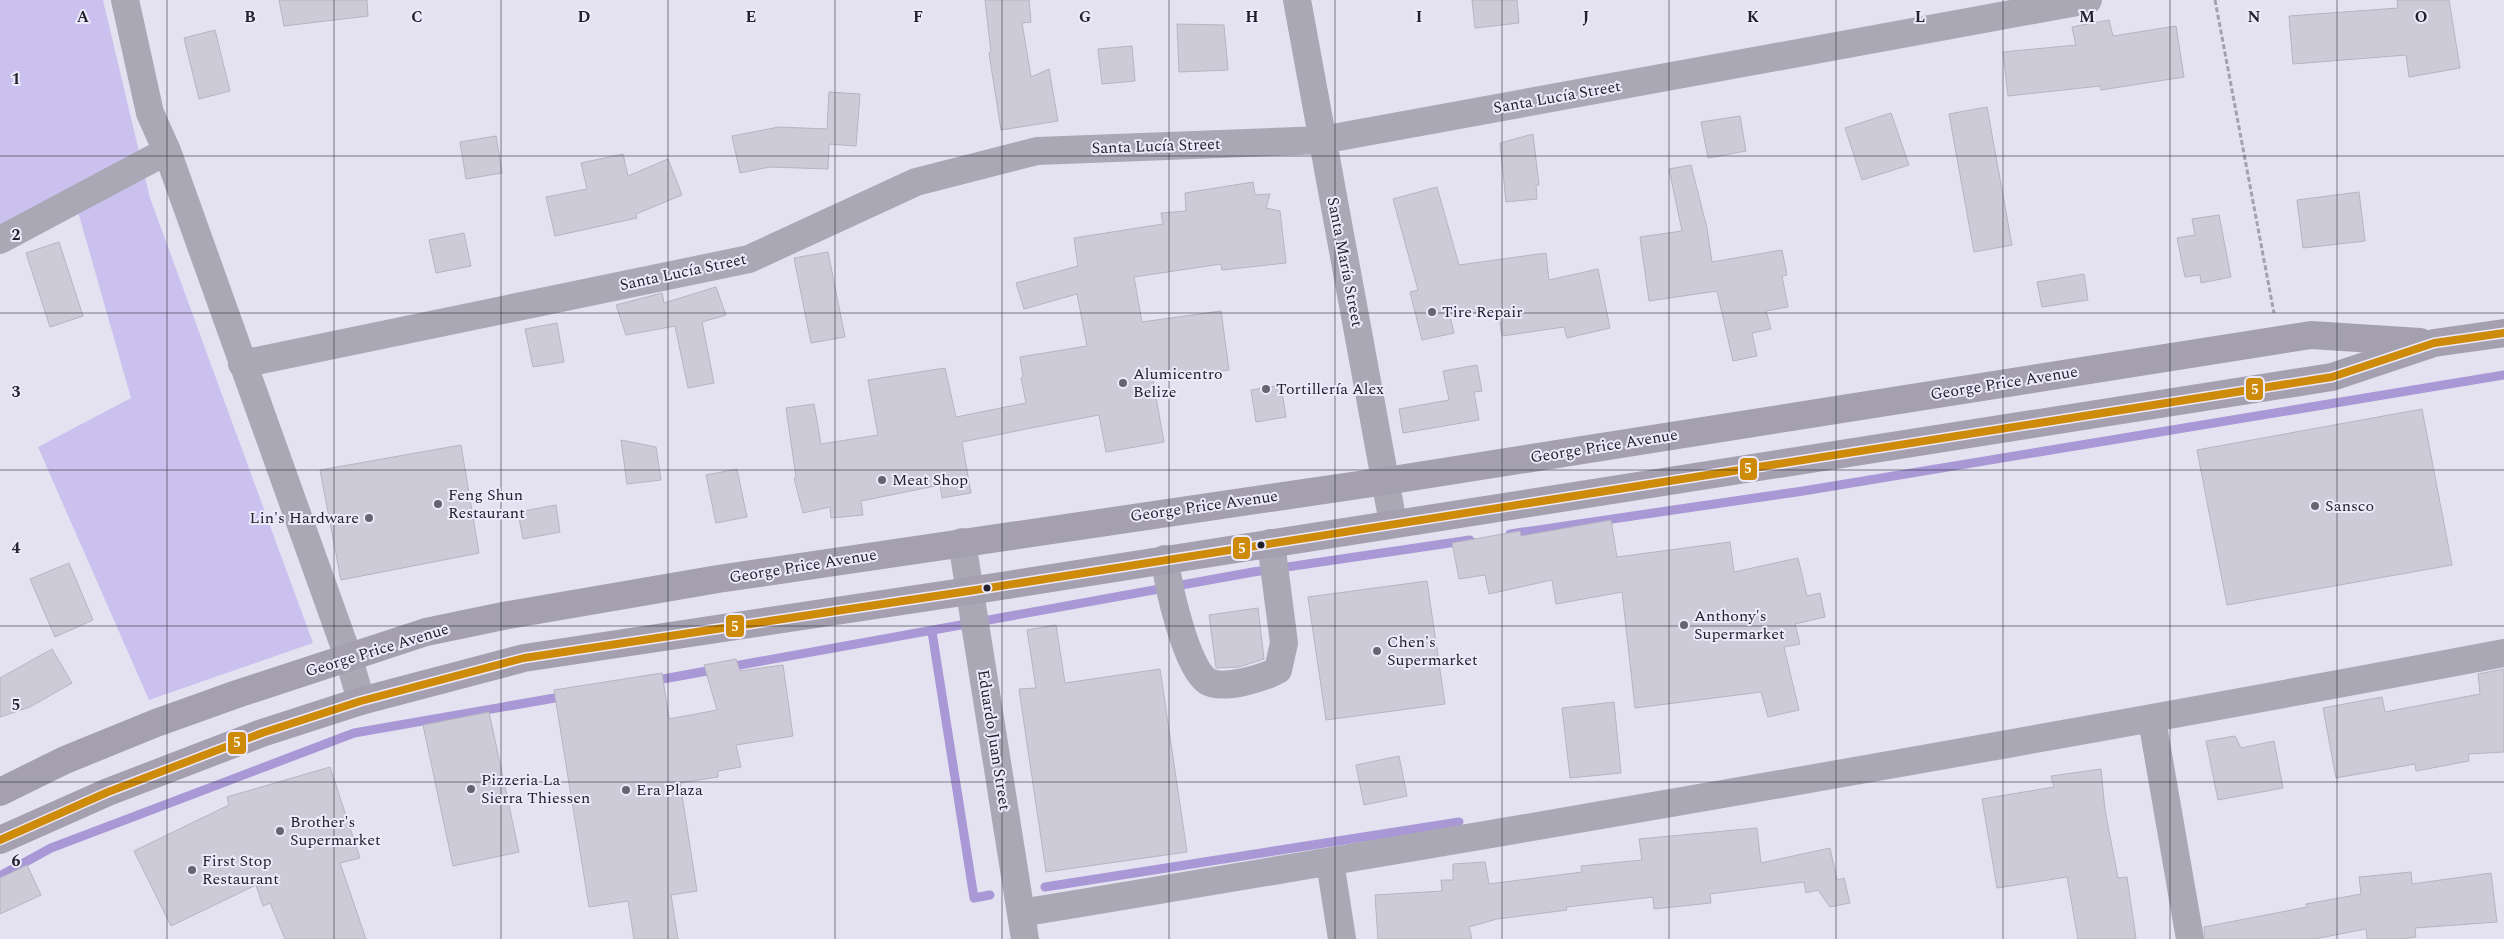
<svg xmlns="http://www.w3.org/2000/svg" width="2504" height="939" viewBox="0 0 2504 939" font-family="Spectral,serif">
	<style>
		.grass { fill: #cbc1ef }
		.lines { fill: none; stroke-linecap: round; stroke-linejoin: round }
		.stream { stroke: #a898d6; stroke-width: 9 }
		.building { fill: #cecbd8; stroke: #b6b4c1 }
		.path { stroke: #a4a1ae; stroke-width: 3; stroke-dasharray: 5 2.5; stroke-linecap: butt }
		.minor { stroke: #aba8b6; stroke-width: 28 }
		.major { stroke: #a4a0b0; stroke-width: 28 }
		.bus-1-casing { stroke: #ede9fc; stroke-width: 11 }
		.bus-1 { stroke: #cd8b09; stroke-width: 8 }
		.grid { fill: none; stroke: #23212b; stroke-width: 1; stroke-opacity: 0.55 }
		.poi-dot { fill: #676470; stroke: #ede9fc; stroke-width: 2 }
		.bus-dot { fill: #23212b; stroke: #ede9fc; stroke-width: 2 }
		.labels { text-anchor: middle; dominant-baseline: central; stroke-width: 4; stroke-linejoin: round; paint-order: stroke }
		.street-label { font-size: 16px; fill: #23212b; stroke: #ede9fc }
		.poi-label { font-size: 16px; fill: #23212b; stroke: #ede9fc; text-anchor: start }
		.grid-label { font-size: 16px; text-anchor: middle; font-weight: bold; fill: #23212b; stroke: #ede9fc; stroke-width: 4; stroke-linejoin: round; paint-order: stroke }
		.line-badge { stroke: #ede9fc; stroke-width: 2 }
		.badge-label { font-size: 14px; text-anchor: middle; font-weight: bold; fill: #fff }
	</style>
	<rect width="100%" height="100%" fill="#e4e1f1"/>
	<path class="grass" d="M0,0h103l47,198 163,445 -164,57 -111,-253 93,-49 -60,-211 -71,39z"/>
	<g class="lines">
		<path class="stream" d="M1510,534l293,-43 701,-116
			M932,632l42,266 16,-3
			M652,681l601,-109 217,-32
			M0,876l51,-28 303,-115 212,-37
			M1045,887l414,-65"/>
	</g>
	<path class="building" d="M279,0h88l1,16 -84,10z
		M985,0h44l2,22 -9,1 9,54 18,-8 9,52 -57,9 -12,-77 2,-1z
		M1472,0h45l2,23 -44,5z
		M2397,0h52l11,68 -51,9 -3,-22 -113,9 -4,-48 109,-8z
		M2109,20l4,16 63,-10 8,51 -83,13 -1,-4 -92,10 -5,-44 73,-7 -4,-18z
		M1177,24l47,1 4,45 -49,2z
		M215,30l15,61 -31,8 -15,-61z
		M1132,46l3,35 -33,3 -4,-35z
		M829,92l31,2 -4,52 -27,-2 -1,25 -58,-2 -30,6 -8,-37 47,-9 48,2z
		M1987,107l25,138 -38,7 -25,-138z
		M1891,113l18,52 -47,15 -17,-52z
		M1740,116l6,35 -38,7 -7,-36z
		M1533,134l6,51h-3l1,14 -31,3 -6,-59z
		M496,136l6,37 -36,6 -6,-37z
		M623,154l5,22 40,-17 14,36 -46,19 1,4 -82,18 -9,-39 41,-8 -6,-26z
		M1691,165l16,63 5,34 70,-12 5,25 -5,1 6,31 -22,4 5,18 -19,4 5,23 -24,5 -16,-70 -68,10 -9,-64 42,-6 -13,-62z
		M1253,182l2,13 15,-1 -4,14 14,3 6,52 -64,7 -1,-6 -87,13 8,45 79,-11 8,59 -76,10 11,62 -58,10 -7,-37 -68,13 -69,14 9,51 -29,5 -2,-13 -79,16 2,14 -32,3 -1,-11 -27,6 -9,-35 2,-1 -10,-69 28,-4 7,40 57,-9 -10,-55 77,-12 11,49 70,-14 -5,-25 2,-1 -3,-20 67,-11 -10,-52 -53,15 -8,-26 62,-17 -4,-28 89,-14 -2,-11 25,-2 -1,-18z
		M1437,187l22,78 87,-12 3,27 49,-11 12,59 -43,10 -3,-11 -62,9 -4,-26 -48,6 4,17 -32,7 -12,-48 8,-2 -25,-91z
		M2359,192l6,49 -62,7 -6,-48z
		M2219,215l12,62 -30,6 -1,-8 -15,2 -8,-39 18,-3 -3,-16z
		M464,233l7,33 -35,7 -7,-33z
		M59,242l24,74 -33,11 -24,-74z
		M828,252l17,85 -34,6 -17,-85z
		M2084,274l4,26 -46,7 -5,-25z
		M716,287l10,28 -24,7 12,61 -26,5 -13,-62 -49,9 -10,-30 46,-12 2,10z
		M557,323l7,39 -31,5 -8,-38z
		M1477,365l5,26 -8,1 5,28 -76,13 -4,-24 50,-9 -6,-29z
		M1281,385l5,32 -30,5 -5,-32z
		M2422,409l30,156 -225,40 -30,-155z
		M621,440l35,7 5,33 -34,4z
		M461,445l18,108 -138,27 -21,-110z
		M737,469l10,48 -31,6 -10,-48z
		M556,505l4,27 -37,7 -5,-27z
		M1611,520l6,37 113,-15 4,30 64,-14 9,38 13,-3 5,24 -30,7 5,20 -16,3 15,63 -31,7 -7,-25 -126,16 -13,-116 -66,12 -4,-24 -63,14 -4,-19 -26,4 -7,-36 68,-12 1,5z
		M69,563l24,57 -38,17 -25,-58z
		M1427,581l18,123 -119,16 -18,-123z
		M1258,608l6,51 -25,8 -23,1 -7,-53z
		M1056,625l9,58 95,-14 27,183 -141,20 -27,-183 17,-1 -9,-58z
		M52,649l20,34 -42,24 -30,10v-39z
		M736,659l4,12 43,-6 10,71 -57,9 5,22 -23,4v6l-38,6 17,108 -26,4 7,44h-44l-6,-38 -39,6 -35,-217 108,-17 7,46 48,-9 -13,-45z
		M2504,669v83l-36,2 1,7 -53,10 -1,-7 -79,14 -13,-70 59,-11 3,15 95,-18 -2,-20z
		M1614,702l7,71 -51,5 -8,-70z
		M489,712l30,140 -66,14 -30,-141z
		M2235,736l6,12 33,-7 9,47 -65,12 -12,-59z
		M1399,756l8,40 -43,9 -8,-40z
		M330,767l30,91 -20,5 26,76h-81l-15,-36 -7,3 -7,-21 -85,41 -37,-75 95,-46 -2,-8z
		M2101,769l4,41 13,68 9,-1 9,62h-58l-11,-62 -70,11 -15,-89 72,-12 -3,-11z
		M1757,828l4,35 69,-15 7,32 7,-2 6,25 -20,4 -12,-17 -12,3 -2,-11 -94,12 1,9 -57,6 -1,-12 -87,10 1,3 -70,9 -28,8 3,12h-94l-3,-44 67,-4 -1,-11h12v-16l32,-2 4,22 93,-12 -1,-6 61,-6 -3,-21z
		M27,865l14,30 -41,19v-36z
		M2411,872l1,12 79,-11 6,49 -82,6 1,9 -14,2h-35l-1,-10 -52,10h-109l-1,-12 103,-20 -1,-3 55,-10 -2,-17z"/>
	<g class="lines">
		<path class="path" d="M2215,0l59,313"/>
		<path class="minor" d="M125,0l25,113 17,38 182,508 12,42
			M1297,0l96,523
			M0,240l167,-89
			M242,364l507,-105 167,-77 121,-31 285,-11 766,-140
			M962,542l63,397
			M1165,559c3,27 21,108 42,122 15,10 56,-3 71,-11l6,-27 -13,-100
			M2152,720l38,219
			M1330,862l12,77
			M1021,913c495,-82 990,-167 1483,-260"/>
		<path class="major" d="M0,792l65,-32 91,-37 81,-29 189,-62 77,-16 215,-37 668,-98 925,-146 109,7
			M0,840l108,-48 154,-59 99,-32 163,-43 445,-67 1363,-214 102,-34 70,-10"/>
		<defs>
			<path id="bus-1" d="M0,840l108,-48 154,-59 99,-32 163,-43 445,-67 1363,-214 102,-34 70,-10"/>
		</defs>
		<use href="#bus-1" class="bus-1-casing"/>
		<use href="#bus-1" class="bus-1"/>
	</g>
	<path class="grid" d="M167,0v939M334,0v939M501,0v939M668,0v939M835,0v939M1002,0v939M1169,0v939M1335,0v939M1502,0v939M1669,0v939M1836,0v939M2003,0v939M2170,0v939M2337,0v939M0,156h2504M0,313h2504M0,470h2504M0,626h2504M0,782h2504"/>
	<g class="poi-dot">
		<circle cx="1432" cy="312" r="5"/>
		<circle cx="1123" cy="383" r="5"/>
		<circle cx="1266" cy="389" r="5"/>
		<circle cx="882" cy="480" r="5"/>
		<circle cx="438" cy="504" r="5"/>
		<circle cx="2315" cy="506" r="5"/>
		<circle cx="369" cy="518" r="5"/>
		<circle cx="1684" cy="625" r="5"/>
		<circle cx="1377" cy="651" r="5"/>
		<circle cx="471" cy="789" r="5"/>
		<circle cx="626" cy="790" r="5"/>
		<circle cx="280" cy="831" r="5"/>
		<circle cx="192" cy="870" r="5"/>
	</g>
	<g class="bus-dot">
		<circle cx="1261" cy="545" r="4.5"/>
		<circle cx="987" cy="588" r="4.5"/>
	</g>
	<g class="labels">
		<g class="street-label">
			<text transform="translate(1557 97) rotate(-10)">Santa Lucía Street</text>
			<text transform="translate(1156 146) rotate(-2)">Santa Lucía Street</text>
			<text transform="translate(1345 262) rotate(79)">Santa María Street</text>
			<text transform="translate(683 272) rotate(-12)">Santa Lucía Street</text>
			<text transform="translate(2004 383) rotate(-9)">George Price Avenue</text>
			<text transform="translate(1604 446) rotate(-9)">George Price Avenue</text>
			<text transform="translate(1204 506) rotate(-8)">George Price Avenue</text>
			<text transform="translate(803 566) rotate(-9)">George Price Avenue</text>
			<text transform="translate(377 650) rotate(-17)">George Price Avenue</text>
			<text transform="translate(994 740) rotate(81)">Eduardo Juan Street</text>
		</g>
		<g class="poi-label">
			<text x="1442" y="312">Tire Repair</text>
			<text x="1133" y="374">Alumicentro<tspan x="1133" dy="18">Belize</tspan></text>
			<text x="1276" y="389">Tortillería Alex</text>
			<text x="892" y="480">Meat Shop</text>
			<text x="448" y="495">Feng Shun<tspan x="448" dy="18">Restaurant</tspan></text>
			<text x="2325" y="506">Sansco</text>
			<text x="359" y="518" text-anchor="end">Lin's Hardware</text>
			<text x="1694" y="616">Anthony's<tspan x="1694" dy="18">Supermarket</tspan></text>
			<text x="1387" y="642">Chen's<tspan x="1387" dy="18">Supermarket</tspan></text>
			<text x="481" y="780">Pizzeria La<tspan x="481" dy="18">Sierra Thiessen</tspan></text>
			<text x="636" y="790">Era Plaza</text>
			<text x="290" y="822">Brother's<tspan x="290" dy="18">Supermarket</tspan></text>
			<text x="202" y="861">First Stop<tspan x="202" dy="18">Restaurant</tspan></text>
		</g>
	</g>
	<g class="grid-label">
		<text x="83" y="22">A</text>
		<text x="250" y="22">B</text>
		<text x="417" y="22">C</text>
		<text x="584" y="22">D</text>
		<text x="751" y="22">E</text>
		<text x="918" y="22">F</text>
		<text x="1085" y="22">G</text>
		<text x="1252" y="22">H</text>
		<text x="1419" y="22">I</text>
		<text x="1586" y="22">J</text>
		<text x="1753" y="22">K</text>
		<text x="1920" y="22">L</text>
		<text x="2087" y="22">M</text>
		<text x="2254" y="22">N</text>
		<text x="2421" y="22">O</text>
		<text x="16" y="84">1</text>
		<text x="16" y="240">2</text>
		<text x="16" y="397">3</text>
		<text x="16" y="553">4</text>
		<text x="16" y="710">5</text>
		<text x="16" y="866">6</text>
	</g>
	<g class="line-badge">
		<rect x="2245" y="377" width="19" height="24" rx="5" fill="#cd8b09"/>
		<rect x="1739" y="457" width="19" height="24" rx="5" fill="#cd8b09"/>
		<rect x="1232" y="536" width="19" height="24" rx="5" fill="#cd8b09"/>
		<rect x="725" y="614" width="20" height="24" rx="5" fill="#cd8b09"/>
		<rect x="227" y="731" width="20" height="24" rx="5" fill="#cd8b09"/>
	</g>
	<g class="badge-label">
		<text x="2255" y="394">5</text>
		<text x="1748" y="473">5</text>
		<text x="1242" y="553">5</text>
		<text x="735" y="631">5</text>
		<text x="237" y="747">5</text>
	</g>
</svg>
